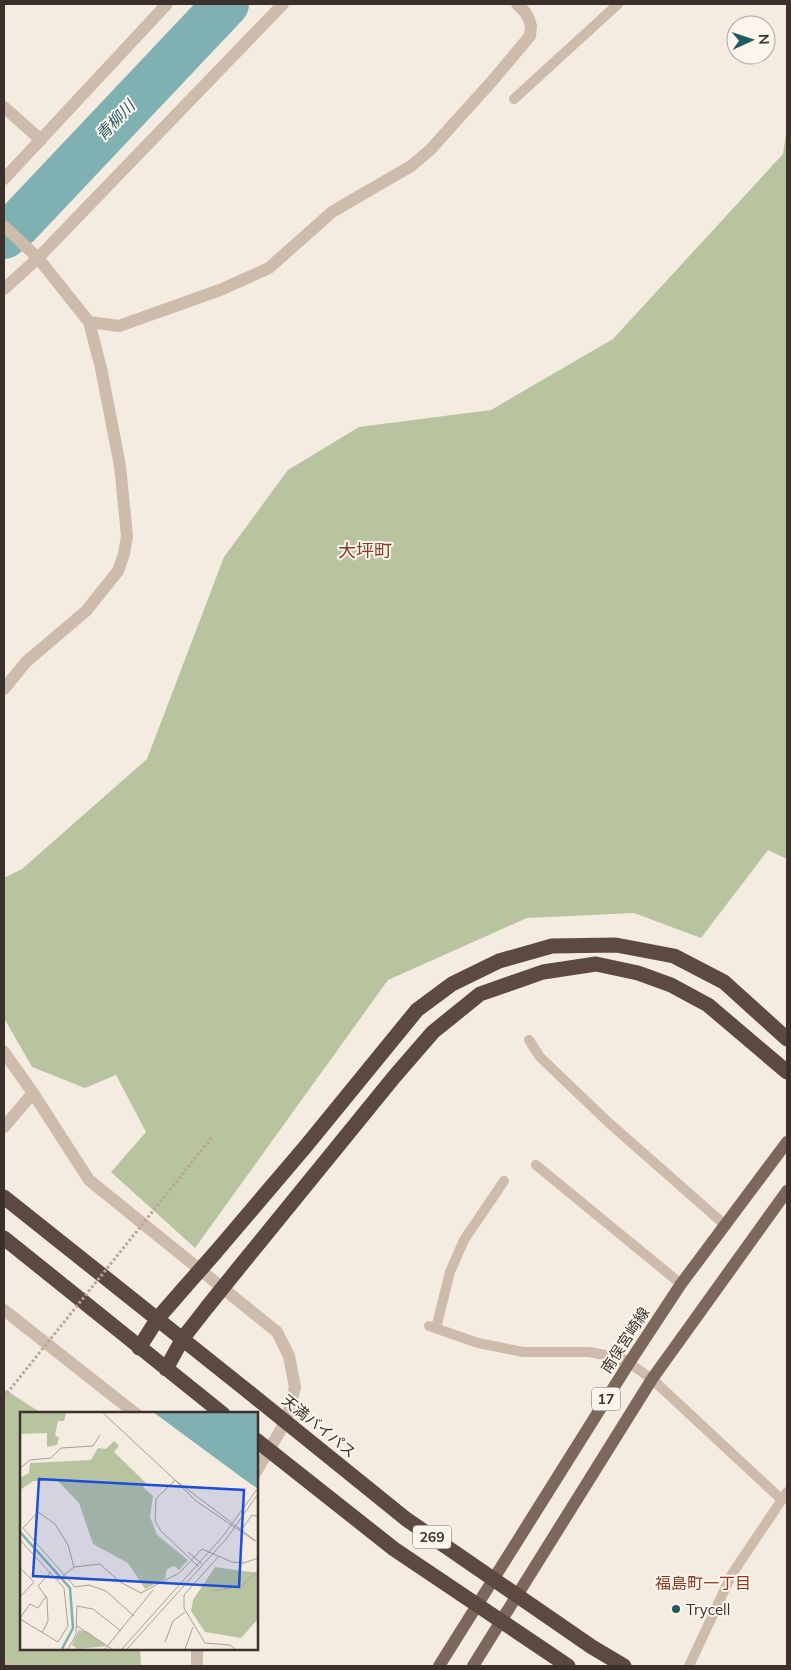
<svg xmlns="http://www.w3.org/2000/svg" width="791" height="1670" viewBox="0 0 791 1670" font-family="Mulish,'Noto Sans JP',sans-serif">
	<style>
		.green { fill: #b8c4a0 }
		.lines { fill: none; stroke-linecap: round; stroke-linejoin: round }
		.river { stroke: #7fb0b2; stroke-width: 46 }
		.path { stroke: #b9a596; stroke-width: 3; stroke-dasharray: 2.5 2.5; stroke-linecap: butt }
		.lane { stroke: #cdbbac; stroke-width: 10 }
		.street { stroke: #cdbbac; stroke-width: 12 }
		.primary { stroke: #7d675c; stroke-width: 12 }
		.highway { stroke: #5c4a42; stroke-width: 15 }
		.path-bridge { stroke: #b9a596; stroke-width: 3; stroke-dasharray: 2.5 2.5; stroke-linecap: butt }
		.highway-bridge { stroke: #5c4a42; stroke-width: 15 }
		.poi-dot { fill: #1f5a5e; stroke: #fbf5ee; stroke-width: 2 }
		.labels { text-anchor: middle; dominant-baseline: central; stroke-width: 4; stroke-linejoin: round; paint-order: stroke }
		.shield { fill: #fbf5ee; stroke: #756b66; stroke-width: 1 }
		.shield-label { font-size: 14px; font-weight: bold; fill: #3b302b }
		.street-label { font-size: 15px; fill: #3b302b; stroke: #fbf5ee }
		.poi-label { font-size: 15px; fill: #3b302b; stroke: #fbf5ee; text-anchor: start }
		.water-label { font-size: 16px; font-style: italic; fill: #1f5a5e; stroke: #fbf5ee }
		.neighbourhood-label { font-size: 16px; fill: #8c3b22; stroke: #fbf5ee }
		.quarter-label { font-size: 18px; fill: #8c3b22; stroke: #fbf5ee }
		.inset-river { fill: none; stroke: #7fb0b2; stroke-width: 2.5 }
		.inset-road { fill: none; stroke: #aaa098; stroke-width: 1 }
		.view { fill: #1d4ed8; fill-opacity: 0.15; stroke: #1d4ed8; stroke-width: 2.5 }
		.inset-edge { fill: none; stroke: #3b302b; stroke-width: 2.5 }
	</style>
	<rect width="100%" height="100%" fill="#f4ebe1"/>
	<path class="green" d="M787,128v731l-19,-9 -67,88 -67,-25 -107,5 -139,62 -193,268 -84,-76 35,-40 -30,-57 -31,13 -53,-21 -28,-49v-140l18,-9 125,-110 77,-202 64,-87 71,-43 132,-17 122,-71 170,-185z
		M4,1389l39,25h-22v235h119l1,17h-137z"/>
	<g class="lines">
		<path class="river" d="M4,236l15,-13 207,-219"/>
		<path class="path" d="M185,1171l27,-34"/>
		<path class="lane" d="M514,99l104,-95
			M529,1040l11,17 68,65 117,103
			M536,1165l145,119
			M429,1326l49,17 45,9h66l27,5
			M436,1328l14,-56 14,-32 40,-59
			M629,1363l23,16 130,121
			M689,1666l43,-92 55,-82"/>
		<path class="street" d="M4,107l37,33
			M4,179l163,-175
			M4,226l34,32 51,64 12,46 19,98 7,70 -3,18 -6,17 -32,40 -60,51 -22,27
			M4,289l34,-31 245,-254
			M89,322l30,4 101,-36 49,-22 63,-56 79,-46 19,-16 63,-70 37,-44 1,-10 -2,-7 -4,-7 -8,-8
			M4,1052l29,41 56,87 188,152 12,24 6,31 -9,34 -30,51
			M4,1127l29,-34
			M4,1310l132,104
			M616,1357l13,6
			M197,1649v17
			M4,1664v2"/>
		<path class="primary" d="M439,1666l190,-303 52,-79 106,-142
			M473,1666l179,-287 135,-188"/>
		<path class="highway" d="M4,1197l246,196
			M4,1238l219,176
			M215,1253l91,-107 111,-136 35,-26 47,-23 53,-15 64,-1 58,11 50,26 63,57
			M237,1270l157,-193 39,-45 47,-38 63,-22 53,-8 42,9 33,12 37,20 79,67
			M139,1348l19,-30 27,-31
			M166,1369l17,-31 25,-32"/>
		<path class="path-bridge" d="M4,1397l181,-226"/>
		<path class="highway-bridge" d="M185,1287l30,-34
			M208,1306l29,-36
			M250,1393l156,126 186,128 32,19
			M256,1440l138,109 174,117"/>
	</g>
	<circle class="poi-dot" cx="676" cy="1609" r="5"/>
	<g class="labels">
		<g class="shield">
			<rect x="592" y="1387.5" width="28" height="23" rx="4"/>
			<rect x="413" y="1525.5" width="38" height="23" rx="4"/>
		</g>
		<g class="shield-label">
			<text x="606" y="1399">17</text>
			<text x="432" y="1537">269</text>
		</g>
		<g class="street-label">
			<text transform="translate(625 1340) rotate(-57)">南俣宮崎線</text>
			<text transform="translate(319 1426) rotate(39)">天満バイパス</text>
		</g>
		<g class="poi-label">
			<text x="686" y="1609">Trycell</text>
		</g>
		<g class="water-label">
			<text transform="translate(115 120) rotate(-46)">青柳川</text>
		</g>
		<g class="neighbourhood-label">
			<text x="703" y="1583">福島町一丁目</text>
		</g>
		<g class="quarter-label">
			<text x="365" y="550">大坪町</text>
		</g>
	</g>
	<g transform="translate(20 1412)">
		<rect width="238" height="238" fill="#f4ebe1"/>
		<path d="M0,0l46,1 -2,8h-6l-3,14 4,3 -2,7 -10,2v-14l-27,1zM94,29l5,5 -5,6 32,31 -3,4 10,9 -3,21 7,18 31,25 -9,10 -5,-4 -7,3 -2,10 -20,10 -17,-26 -35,-19 -14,-41 -21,-22h-25l-13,9v-12l9,-5 1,-10 61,-3 7,-12 8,1zM195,155l42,6v47l-16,18 -36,-6 -14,-21 2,-11zM59,218l9,2 18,14 -28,3 -6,-4z" fill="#b8c4a0"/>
		<path d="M133,0h104v76l-9,-6z" fill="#7fb0b2"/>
		<path class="inset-river" d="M0,120l50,56 3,40 -11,21"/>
		<path class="inset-road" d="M82,0l73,68 81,61M0,56l10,-8 21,-2 10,-10 32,-2 7,-11M155,68l-19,19 -1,22 6,10 38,36M156,69l20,20 59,40M222,117l10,-14 6,2M0,128l44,48 4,38 -10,16 -38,-23M168,140l14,12M199,144l-35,39v13l21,35 25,2 5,4M54,155l-6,-22 -13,-21 -17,-12 -15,16 52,59 14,-2 17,6 28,25M0,156l14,14 -14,15M38,168l16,-13 26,-3 20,18 21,11 38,-20 23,-24 30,13 12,1 14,-5M193,179l29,-5 16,-16M0,206l10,-14 8,4 8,-12M57,214l35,23M22,221l6,-12 -1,-23 -9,-12 13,-14M145,230l8,-21 12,-9M48,237l8,-14 1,-29 16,3 28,22M85,237l48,-59M102,237l101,-113 35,-48M107,237l100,-111 31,-44M165,237l8,-22"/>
		<path class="view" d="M19,67l205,11 -5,97 -206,-11z"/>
		<rect width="238" height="238" class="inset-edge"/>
	</g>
	<rect width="791" height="1670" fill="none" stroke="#3b302b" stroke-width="10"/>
	<g transform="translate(751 40) rotate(87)"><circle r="24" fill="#fbf5ee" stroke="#aea6a0"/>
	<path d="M0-4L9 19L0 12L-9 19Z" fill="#1f5a5e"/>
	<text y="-8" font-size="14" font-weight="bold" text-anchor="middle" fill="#3b302b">N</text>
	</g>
</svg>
